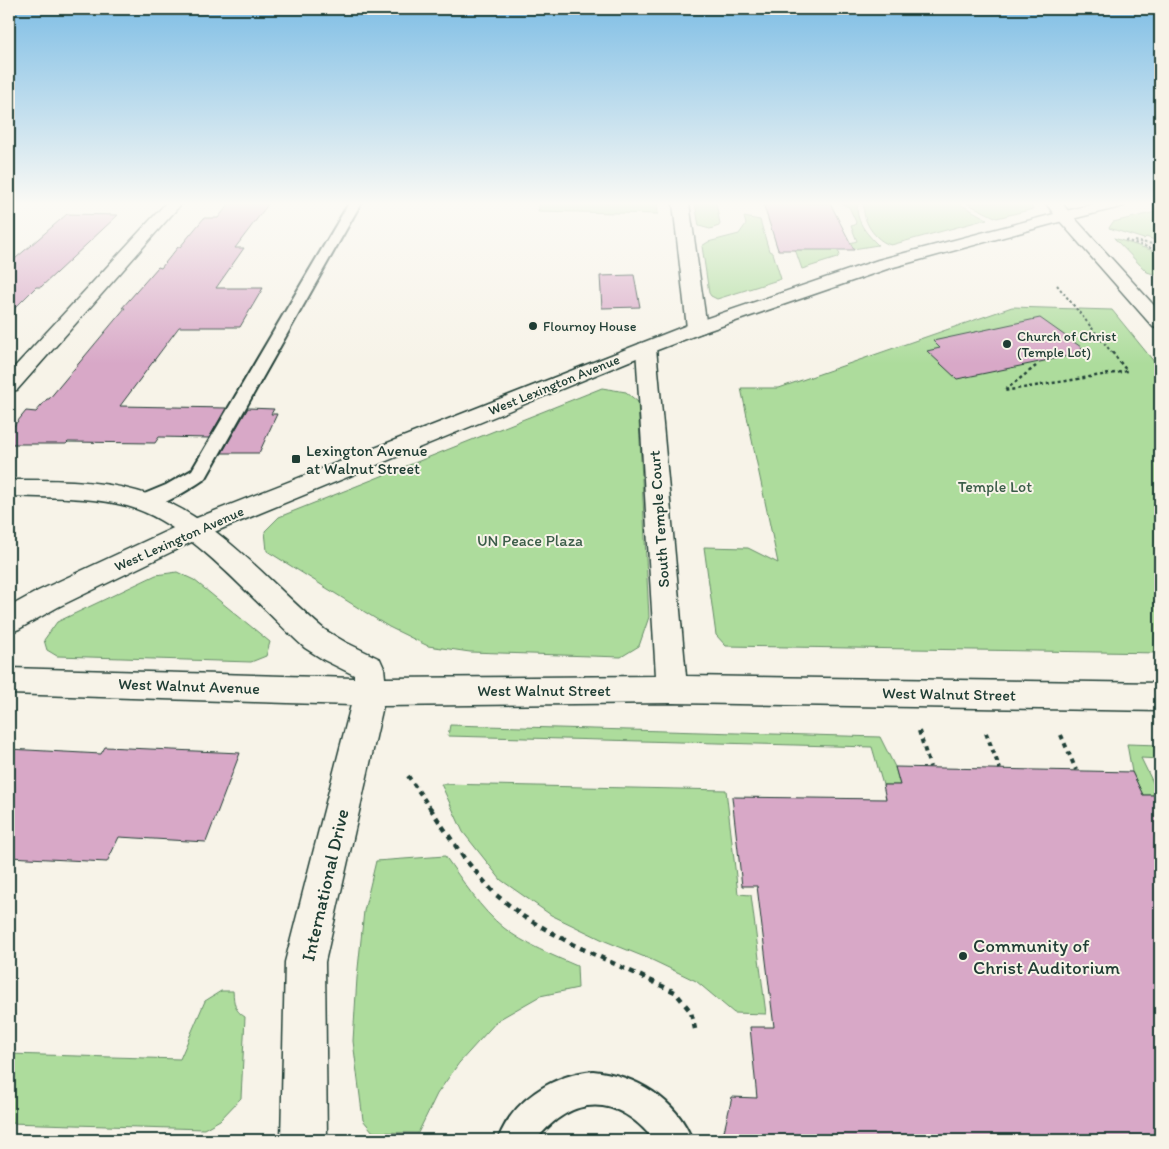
<svg xmlns="http://www.w3.org/2000/svg" width="1169" height="1149" viewBox="0 0 1169 1149" font-family="Itim,sans-serif">
	<style>
		.green { fill: #addc9c; stroke: #668c68 }
		.building { fill: #d8a8c7; stroke: #1f3d34 }
		.lines { fill: none; stroke-linecap: round; stroke-linejoin: round }
		.service-casing { stroke: #1f3d34; stroke-width: 4 }
		.minor-casing { stroke: #1f3d34; stroke-width: 3 }
		.tertiary-casing { stroke: #1f3d34; stroke-width: 3 }
		.secondary-casing { stroke: #1f3d34; stroke-width: 3 }
		.path-far3 { stroke: #1f3d34; stroke-width: 2; stroke-dasharray: 2.5 2.5; stroke-linecap: butt }
		.path-far2 { stroke: #1f3d34; stroke-width: 2.5; stroke-dasharray: 3 3; stroke-linecap: butt }
		.path-far1 { stroke: #1f3d34; stroke-width: 4; stroke-dasharray: 4.5 4.5; stroke-linecap: butt }
		.path { stroke: #1f3d34; stroke-width: 4.5; stroke-dasharray: 5.5 5.5; stroke-linecap: butt }
		.service { fill: #f7f3e8; fill-rule: evenodd }
		.minor { fill: #f7f3e8; fill-rule: evenodd }
		.tertiary { fill: #f7f3e8; fill-rule: evenodd }
		.secondary { fill: #f7f3e8; fill-rule: evenodd }
		.poi-dot { fill: #1f3d34; stroke: #f7f3e8; stroke-width: 2 }
		.labels { text-anchor: middle; dominant-baseline: central; stroke-width: 4; stroke-linejoin: round; paint-order: stroke }
		.far-poi-label { font-size: 14px; fill: #1f3d34; stroke: #f7f3e8; text-anchor: start }
		.far-street-label { font-size: 14px; fill: #1f3d34; stroke: #f7f3e8 }
		.poi-label { font-size: 16px; fill: #1f3d34; stroke: #f7f3e8; text-anchor: start }
		.park-label { font-size: 16px; fill: #3b5d49; stroke: #f7f3e8 }
		.street-label { font-size: 16px; fill: #1f3d34; stroke: #f7f3e8 }
		.near-street-label { font-size: 19px; fill: #1f3d34; stroke: #f7f3e8 }
		.near-poi-label { font-size: 19px; fill: #1f3d34; stroke: #f7f3e8; text-anchor: start }
	</style>
	<rect width="100%" height="100%" fill="#f7f3e8"/>
	<filter id="ink" filterUnits="userSpaceOnUse"><feTurbulence type="fractalNoise" baseFrequency=".02" numOctaves="2"/><feDisplacementMap in="SourceGraphic" scale="10" xChannelSelector="R" yChannelSelector="G"/><feConvolveMatrix kernelMatrix="1 2 1 2 8 2 1 2 1" color-interpolation-filters="sRGB"/></filter>
	<g filter="url(#ink)">
		<path class="green" d="M540,203h117l1,11 -120,-3z
			M695,203h21l4,21 -1,2 -9,3 -11,-3z
			M840,203h18c-4,17 9,31 20,42l-25,4 -3,-6 7,-2 -6,-15 4,-1 1,-3 -7,-15z
			M864,203h94l29,16 -96,26c-16,-4 -30,-25 -27,-42z
			M966,203h63l4,6 -36,9z
			M1160,211v31l-14,-5 -2,2 -35,-11 4,-6z
			M744,217l16,3 9,31 4,2 8,26 -64,20 -6,-3 -2,-3 -7,-47 6,-4 31,-8 7,-10z
			M1114,238l46,15v23l-13,-4z
			M795,249h41l4,5 -3,4 -35,11z
			M1012,307l100,3 48,59v284l-434,-7 -10,-11 -12,-88 44,1 30,15 -37,-175h38z
			M602,388l24,4 12,10 11,215 -10,29 -18,11 -151,-5 -42,-6 -39,-19 -122,-76 -2,-20 14,-14z
			M177,572l17,8 76,62 -4,14 -15,6 -194,-6 -10,-6 -3,-10 13,-18 99,-47z
			M450,725l430,12 15,30 5,18h-17l-11,-38 -424,-11z
			M1127,744l33,1v14l-19,-1 18,37h-16l-11,-23z
			M441,784l285,6 12,104 13,1 15,119 -32,-1 -38,-32 -44,-21 -47,-19 -54,-26 -50,-35 -38,-48z
			M445,856c18,25 35,53 59,72 20,16 50,28 73,38l1,22 -38,8 -42,24 -39,43 -22,31 -19,39 -45,-1 -10,-12 -10,-79 4,-63 7,-67 12,-50z
			M221,991h12c1,13 1,19 12,26l-4,81 -21,22 -16,9 -195,-6v-69l171,5 25,-58z"/>
		<path class="building" d="M230,203h39l-34,45h9l-28,40h47l-23,39h-61l-59,79 106,2 -17,30 -50,-1 -4,6 -87,-1 -2,2h-57v-12l17,-21 10,1 11,-13h2l76,-91h-3l36,-41 3,1 17,-21h2l24,-29h14z
			M763,203h67l24,47h-76z
			M67,214l51,1 -77,72h-5l-27,27v-50z
			M634,275l6,32 -38,1 -2,-32z
			M1040,318l48,34 -131,27 -30,-28 13,-3 -7,-7z
			M248,408l26,1 -3,5h6l-18,39h-37z
			M105,747l135,6 -34,89 -87,-5 -12,25 -98,-5v-108l92,5z
			M895,767l237,5 11,23h17v345h-438l10,-43 25,1 -7,-71h24l-17,-141h-15l-10,-89 154,2 -3,-14h17z"/>
		<g class="lines">
			<defs>
				<path id="service" d="M349,203h12l-155,275c-16,11 -50,34 -69,29l-3,-5 3,-5 29,-12 26,-15z
					M593,1071c42,4 84,28 99,69h-38c-37,-46 -81,-46 -118,0h-38c14,-39 54,-65 95,-69z"/>
				<path id="minor" d="M166,203h16l-165,187 -8,1v-18z
					M673,203h16l18,125 -3,4 -7,2 -7,-2 -3,-4z
					M1064,211l6,2 90,99v17l-7,-2 -95,-108 -2,-3 2,-3z
					M646,342l7,2 3,4 30,328 474,7v28l-488,-8 -289,3 -58,256 2,178h-46l4,-178 66,-257 -342,-11v-26l345,10v-3l-30,-15 -19,-12c-50,-44 -114,-125 -178,-142 -38,-10 -79,-8 -118,-10v-16c48,0 97,-1 143,16 67,23 120,90 173,134l20,12 35,17 4,9 1,10 271,-2 -20,-328 3,-4z"/>
				<path id="tertiary" d="M1098,203h28l-2,3 -60,15 -6,-2 -2,-3 2,-3z"/>
				<path id="secondary" d="M1046,203h16l10,13 -2,3 -180,49 -186,64 -65,25 -437,180 -144,70 -39,22 -10,4v-26l29,-16 146,-68 506,-199 188,-64 176,-46z"/>
			</defs>
			<use href="#service" class="service-casing"/>
			<use href="#minor" class="minor-casing"/>
			<use href="#tertiary" class="tertiary-casing"/>
			<use href="#secondary" class="secondary-casing"/>
			<path class="path-far3" d="M1125,240l35,11
				M1134,241l26,4
				M1057,285l56,69"/>
			<path class="path-far2" d="M1036,366l-32,25 123,-20 -15,-19"/>
			<path class="path-far1" d="M919,731l11,36
				M986,733l14,36
				M1061,735l15,35
				M408,776l23,33"/>
			<path class="path" d="M430,808l34,50 31,36 29,23 48,27 103,48 16,20 4,17"/>
			<use href="#service" class="service"/>
			<use href="#minor" class="minor"/>
			<use href="#tertiary" class="tertiary"/>
			<use href="#secondary" class="secondary"/>
		</g>
	</g>
	<linearGradient id="sky" x2="0" y2="1"><stop stop-color="#7fbee5"/><stop offset="0.56" stop-color="#fbfaf5"/><stop offset="1" stop-color="#fbfaf5" stop-opacity="0"/></linearGradient>
	<rect width="1169" height="364" fill="url(#sky)"/>
	<g class="poi-dot">
		<circle cx="533" cy="326" r="5"/>
		<circle cx="1007" cy="344" r="5"/>
		<rect x="291" y="454" width="10" height="10" rx="2.5"/>
		<circle cx="963" cy="956" r="5"/>
	</g>
	<g class="labels">
		<g class="far-poi-label">
			<text x="543" y="326">Flournoy House</text>
			<text x="1017" y="336">Church of Christ<tspan x="1017" dy="16">(Temple Lot)</tspan></text>
		</g>
		<g class="far-street-label">
			<text transform="translate(554 385) rotate(-22)">West Lexington Avenue</text>
			<text transform="translate(179 539) rotate(-24)">West Lexington Avenue</text>
		</g>
		<g class="poi-label">
			<text x="306" y="450">Lexington Avenue<tspan x="306" dy="18">at Walnut Street</tspan></text>
		</g>
		<g class="park-label">
			<text x="995" y="486">Temple Lot</text>
			<text x="530" y="540">UN Peace Plaza</text>
		</g>
		<g class="street-label">
			<text transform="translate(659 519) rotate(-94)">South Temple Court</text>
			<text transform="translate(189 686) rotate(2)">West Walnut Avenue</text>
			<text x="544" y="690">West Walnut Street</text>
			<text transform="translate(949 694) rotate(1)">West Walnut Street</text>
		</g>
		<g class="near-street-label">
			<text transform="translate(325 885) rotate(-77)">International Drive</text>
		</g>
		<g class="near-poi-label">
			<text x="973" y="945">Community of<tspan x="973" dy="22">Christ Auditorium</tspan></text>
		</g>
	</g>
	<rect width="1169" height="1149" fill="none" stroke="#f7f3e8" stroke-width="30"/>
	<rect x="15" y="15" width="1139" height="1119" fill="none" stroke="#1f3d34" stroke-width="2" filter="url(#ink)"/>
</svg>
